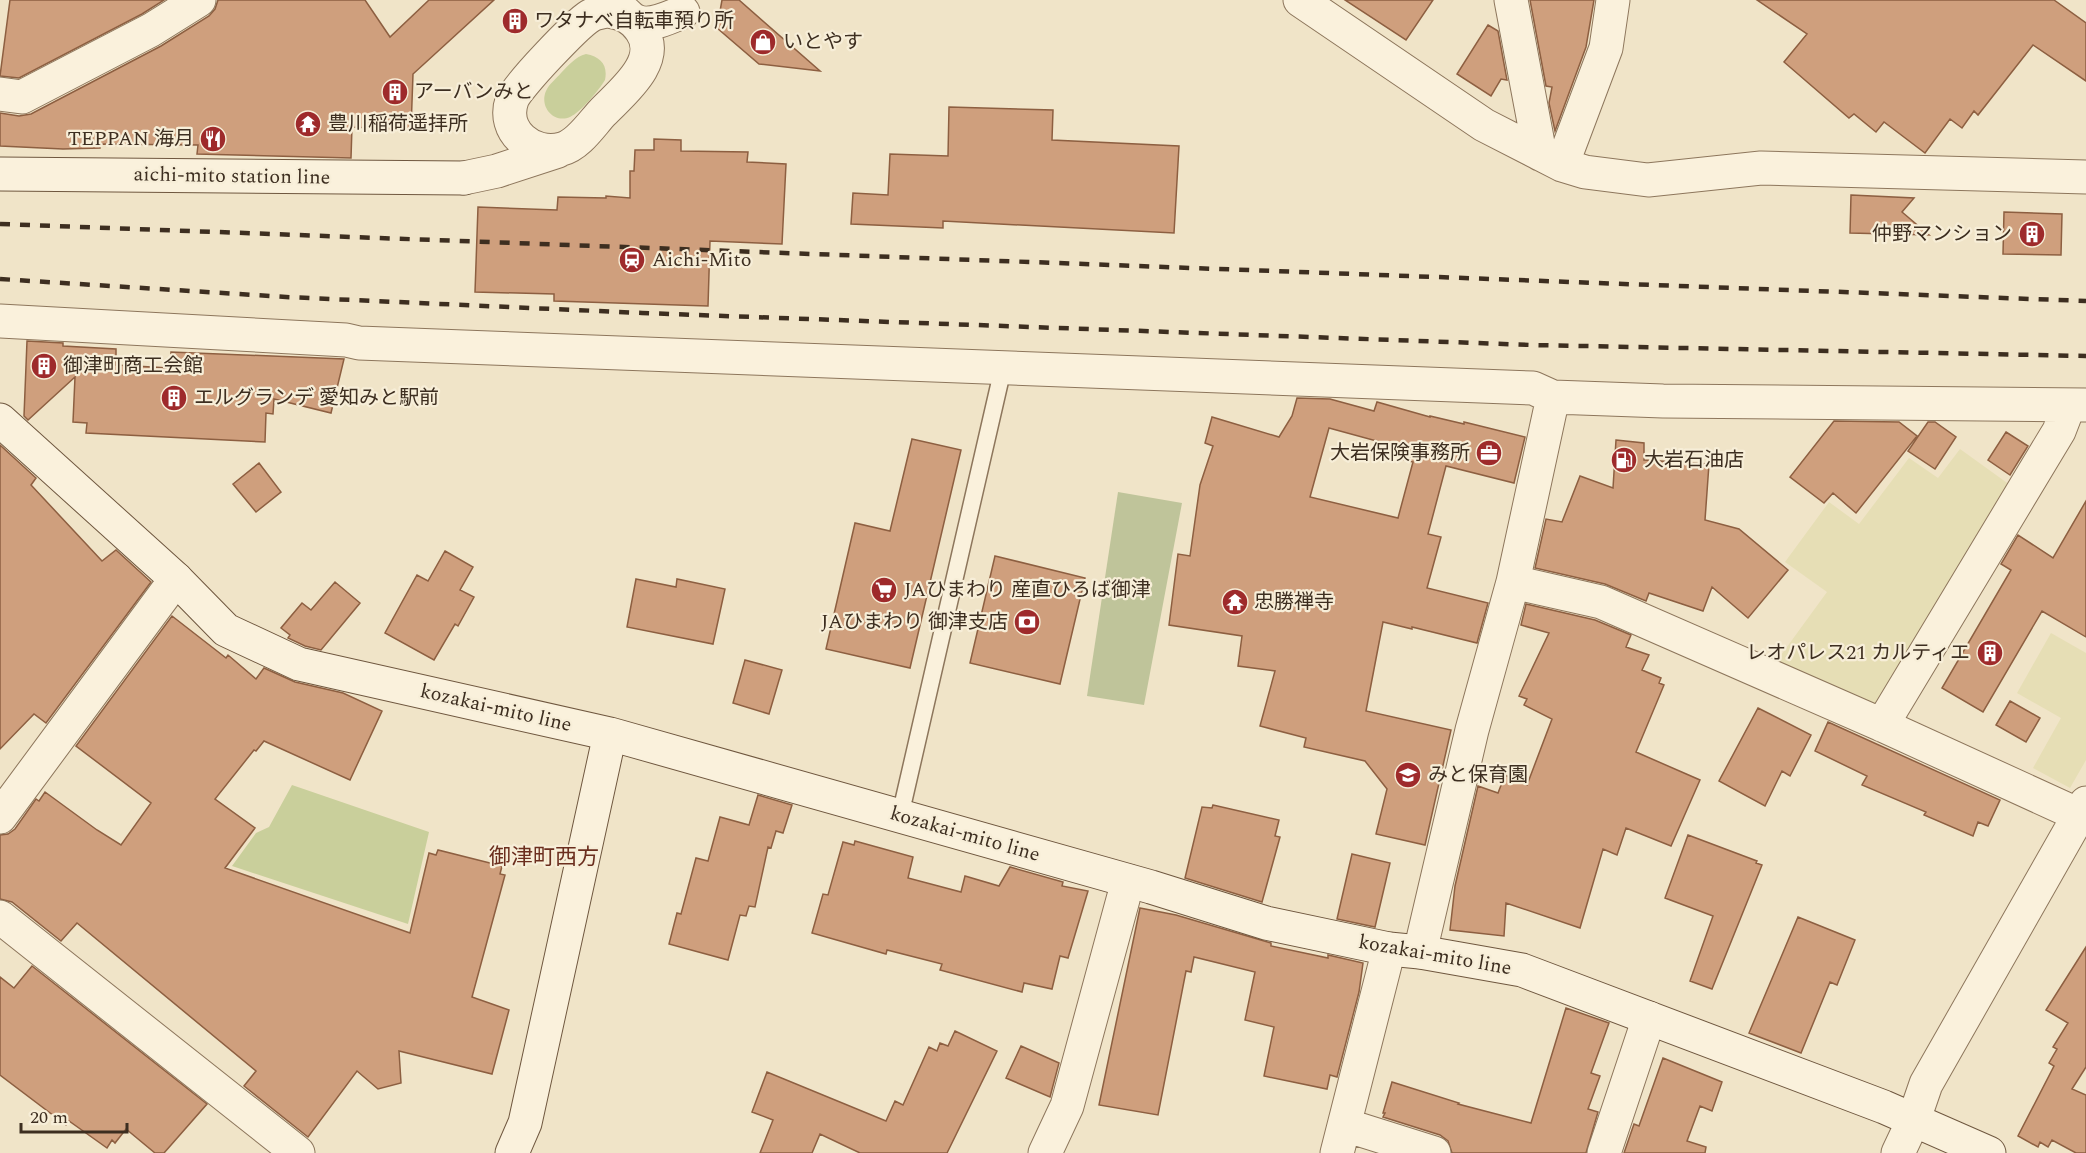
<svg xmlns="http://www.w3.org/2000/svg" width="2086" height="1153" viewBox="0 0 2086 1153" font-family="Spectral,'Noto Sans JP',serif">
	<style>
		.farmland { fill: #e6deb5 }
		.green { fill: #c9cf9b }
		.cemetery { fill: #bfc49a }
		.building { fill: #cf9f7d; stroke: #8d5f41; stroke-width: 1.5; fill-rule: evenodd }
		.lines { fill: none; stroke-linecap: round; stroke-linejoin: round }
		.lane-casing { stroke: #8d765c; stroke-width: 19 }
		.street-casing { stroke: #8d765c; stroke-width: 35 }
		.secondary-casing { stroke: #6f573f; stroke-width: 35 }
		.lane { stroke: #faf1dc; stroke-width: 16 }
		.street { stroke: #faf1dc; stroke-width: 33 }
		.secondary { stroke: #faf1dc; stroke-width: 33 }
		.rail { stroke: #3d2e20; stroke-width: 4.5; stroke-dasharray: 10 10; stroke-linecap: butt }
		.labels { text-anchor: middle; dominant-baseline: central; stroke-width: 4.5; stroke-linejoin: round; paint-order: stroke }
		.poi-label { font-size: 20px; fill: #3d2e20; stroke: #f7eed8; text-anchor: start }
		.street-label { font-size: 20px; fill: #3d2e20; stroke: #f7eed8 }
		.quarter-label { font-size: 22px; fill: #6b2e1e; stroke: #f7eed8 }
	</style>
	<rect width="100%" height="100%" fill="#f0e4c8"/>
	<path class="farmland" d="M1960,449l50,36 -129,221 -105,-44 51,-70 -42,-30 44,-60 30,22 50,-66 29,20z
		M2051,633l35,20v107l-16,28 -37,-20 28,-50 -44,-25z"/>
	<path class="green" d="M586,54c15,3 22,11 19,26 -6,10 -24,32 -35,37 -16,7 -31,-10 -24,-26 3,-7 10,-12 15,-18 8,-8 14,-16 25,-19z
		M292,785l137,47 -21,92 -176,-58 24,-33 13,-6z"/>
	<path class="cemetery" d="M1118,492l64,11 -38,202 -57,-9z"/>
	<path class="building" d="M10,0h154l-22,14 -123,64 -19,-2z
		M218,0h147l25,37 39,-37h65l-81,74 -2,56 -59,-3 -1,31 -154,-4 1,-9 -98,-1v4l-37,1 -63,-3v-33l19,3 12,-2 130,-68 48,-30 6,-7z
		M722,0h17l81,71 -61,-7 -42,-36z
		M1345,0h88l-27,40z
		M1530,0h64l-8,47 -31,84 -6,-28 3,-16 -6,-1z
		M1757,0h297l32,23v58l-53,-36 -55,70 -4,-4 -12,17 -12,-9 -25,34 -41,-31 -8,10 -22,-18 -5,4 -65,-56 23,-28z
		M1488,25l10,6 9,49 -6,-1 -10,17 -34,-22z
		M949,107l104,3 -1,30 127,6 -5,87 -231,-12v7l-92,-4 2,-31 35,2 2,-41 58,2z
		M654,139l27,1v11l67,1 -1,10 39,2 -4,80 -72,-3 -2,65 -154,-5v-7l-79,-2 3,-85 79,3 1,-13 48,1v-2l24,2v-27h4l1,-21h19z
		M1851,195l63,3 -12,14 27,23 -79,-2z
		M2004,212l58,2 -1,41 -58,-1z
		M27,341l36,2v3l53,3v16l54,3 1,-16 173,7 -13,54 -57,-14 -1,15 -7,-1 -1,29 -179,-9 1,-10 -14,-1 2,-45 -47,43 -4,-4z
		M1297,398l33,1 44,12 3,-9 53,15v-1l34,8v-2l61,15 -11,46 -68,-17 -18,68 13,3 -14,51 61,15 -11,40 -65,-16v2l-29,-7 -17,89 85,19 -26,115 -49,-11 11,-45 -22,-28 -61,-14 2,-9 -46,-12 15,-55 -37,-5 4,-30 -73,-11 9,-71 12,2 10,-71 13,-39 -8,-3 7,-26 67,20 13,-21zM1329,428l66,18 -2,11 20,5 -15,56 -88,-21z
		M1834,421l65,1 18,14 -61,77 -23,-20 -9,10 -34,-26z
		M1928,422h7l21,15 -21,32 -27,-18z
		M2006,432l22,14 -18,29 -22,-15z
		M912,439l49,11 -51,218 -84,-19 29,-126 35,8z
		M1616,440l28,3v17l65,4 -4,56 34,9 49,41 -40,48 -36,-31 -9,24 -54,-18 -3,8 -41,-17 -70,-16 11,-49 16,3 18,-46 33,12z
		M0,445l36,33 -5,7 71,76 14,-11 35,32 -105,141 -12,-9 -34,35z
		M259,463l22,29 -25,20 -23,-28z
		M2086,501v136l-44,-26 -59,101 -41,-24 69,-118 -10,-6 17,-29 35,23z
		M445,551l28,16 -13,23 14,7 -16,29 -3,-2 -21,36 -49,-27 32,-58 11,6z
		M995,556l90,22 -25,106 -90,-21z
		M636,579l40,8 1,-8 48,10 -12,55 -86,-17z
		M335,582l25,21 -39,47 -16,-4 -17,-8 2,-3 -9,-7 21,-25 9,7z
		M1526,604l69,16 36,15 -5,12 23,8 -7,15 19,8 -2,5 5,2 -28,67 64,28 -29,66 -45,-18 -9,27 -14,-6 -23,79 -74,-25 -2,33 -54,-6 5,-44 23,-100 20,7 7,-18 22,10 25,-66 -28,-14 3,-6 -8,-3 30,-63 -28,-8z
		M172,616l54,42 2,-3 28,24 8,-11 31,14 48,11 39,18 -32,69 -86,-39 -8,10 -2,-1 -39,49 40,29 -30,40 185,65 19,-80 7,2 2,-5 64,16 -2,8 5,1 -33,122 37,13 -17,64 -93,-23 2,32 -23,6 -21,-18 -49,66 -64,-51 12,-15 -179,-148 -16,18 -49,-39 -12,-3v-64l8,-1 7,-5 21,-30 3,2 6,-9 52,38 24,15 30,-42 -75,-57z
		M745,660l37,10 -13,44 -36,-11z
		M2010,701l30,17 -14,24 -30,-17z
		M1758,708l53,27 -21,41 -8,-5 -17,35 -46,-25z
		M1828,722l172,78 -12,26 -10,-4 -5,14 -49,-21 2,-3 -64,-27 5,-9 -52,-25z
		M758,795l34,10 -9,28 -7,-2 -5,17 -3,-1 -13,60 -6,-1 -3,10 -6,-1 -12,45 -59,-16 8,-31 4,1 15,-56 12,3 12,-44 29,8z
		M1213,805l66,15 -4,16 5,1 -18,65 -77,-24 17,-71 10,1z
		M1688,835l69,26 -1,2 6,2 -50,124 -22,-8 23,-65 -48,-18z
		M855,841l58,16 -5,21 53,14 4,-16 34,10 11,-19 53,15 -1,4 26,5 -20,67 -8,-2 -8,33 -28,-6 -2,9 -82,-22 2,-6 -55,-14 -1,4 -74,-21 11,-39 5,1 15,-53 11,3z
		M1352,854l38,9 -15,64 -38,-8z
		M1140,908l36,7 95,28v3l57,12v-3l35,8 -4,29 -22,85 -7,-2 -3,14 -63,-13 10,-49 -29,-7 10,-48 -61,-15 -3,15 -5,-1 -28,144 -59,-10z
		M1798,917l57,23 -18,45 -7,-3 -29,71 -52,-20z
		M2086,947v120l-14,22 14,6v58h-10l-24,-13 -4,7 -8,-5 -2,5 -20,-11 36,-70 -5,-3 8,-14 -4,-2 15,-24 -22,-13z
		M32,966l175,138 -43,49h-9l-29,-24 -11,14 -3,-3 -5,8 -38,-27 -3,4 -66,-50v-98l14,11z
		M1566,1008l43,15 -18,50 9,3 -12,33 10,3 -12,41h-134l-4,-12 -8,-6 -57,-18 2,-4h-2l9,-31 67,21 -1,1 73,19z
		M955,1031l42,20 -50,102h-87l-40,-19 -8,19h-52l13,-33 -21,-8 15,-40 119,49 9,-20 8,4 26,-58 8,4 3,-8 8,3z
		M1021,1046l38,17 -9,34 -44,-19z
		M1663,1058l59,24 -10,29 -12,-5 -13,35 19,6 -1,6h-81l10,-29 5,2z"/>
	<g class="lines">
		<defs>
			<path id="lane" d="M900,816l103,-448"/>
			<path id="street" d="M1300,0l184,125 78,40 23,7 63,8 113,-12 325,9
				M1511,0l29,154
				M622,10c4,3 8,8 12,10 15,9 35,-3 49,-8
				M607,11c15,2 25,6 34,19 22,31 -20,63 -39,83 -11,12 -24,32 -40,36 -30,8 -61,-18 -50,-49 5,-14 65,-76 78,-84 5,-3 11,-4 17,-5z
				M0,94l22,3 129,-67 48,-30
				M1562,165l44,-117 7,-48
				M464,178l33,-7 61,-20
				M0,321l346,19 13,3 1174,45 20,9 110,4 423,4
				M1513,582l88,20 281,123 197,90
				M1882,725l177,-294 10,-26
				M0,817l176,-238
				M0,917l298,236
				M1420,952l52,-222 41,-148 40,-185
				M1345,1125l89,28
				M1045,1153l22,-47 61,-225
				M1337,1153l52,-204
				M1604,1153l45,-135
				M1898,1153l16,-34 12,-35 160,-281"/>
			<path id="secondary" d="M0,174l464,4
				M0,420l176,159 50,51 73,34 311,70 541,153 115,36 123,26 31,3 102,18 362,137 105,46
				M512,1153l13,-30 85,-389"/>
		</defs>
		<use href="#lane" class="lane-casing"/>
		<use href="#street" class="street-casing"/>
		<use href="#secondary" class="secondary-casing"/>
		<use href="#lane" class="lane"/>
		<use href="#street" class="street"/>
		<use href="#secondary" class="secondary"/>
		<path class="rail" d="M0,224l2086,77
			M0,279l286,18 356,16 890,32 554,11"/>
	</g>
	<defs>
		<symbol id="building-disc" viewBox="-11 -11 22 22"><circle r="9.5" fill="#9e2a2b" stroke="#f7eed8"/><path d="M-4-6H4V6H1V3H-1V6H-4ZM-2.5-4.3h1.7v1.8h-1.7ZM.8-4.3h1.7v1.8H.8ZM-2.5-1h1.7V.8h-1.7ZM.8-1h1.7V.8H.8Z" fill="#fff"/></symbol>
		<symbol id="shop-disc" viewBox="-11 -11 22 22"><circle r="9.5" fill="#9e2a2b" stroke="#f7eed8"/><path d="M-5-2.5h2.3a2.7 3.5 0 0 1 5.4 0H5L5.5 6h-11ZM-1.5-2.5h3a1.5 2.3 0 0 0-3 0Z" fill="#fff"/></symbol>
		<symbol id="temple-disc" viewBox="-11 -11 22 22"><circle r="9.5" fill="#9e2a2b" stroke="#f7eed8"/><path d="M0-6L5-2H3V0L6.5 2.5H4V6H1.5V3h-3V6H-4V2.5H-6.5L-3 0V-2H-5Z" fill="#fff"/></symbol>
		<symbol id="restaurant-disc" viewBox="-11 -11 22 22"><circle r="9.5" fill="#9e2a2b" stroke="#f7eed8"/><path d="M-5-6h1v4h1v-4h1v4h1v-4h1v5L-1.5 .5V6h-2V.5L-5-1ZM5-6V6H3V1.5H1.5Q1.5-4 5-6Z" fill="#fff"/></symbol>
		<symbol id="station-disc" viewBox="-11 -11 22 22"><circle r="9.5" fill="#9e2a2b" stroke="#f7eed8"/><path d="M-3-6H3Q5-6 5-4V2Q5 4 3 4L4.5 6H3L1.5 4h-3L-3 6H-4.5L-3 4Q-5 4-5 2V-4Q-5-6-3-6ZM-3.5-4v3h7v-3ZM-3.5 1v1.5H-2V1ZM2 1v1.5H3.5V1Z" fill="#fff"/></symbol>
		<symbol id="office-disc" viewBox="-11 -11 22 22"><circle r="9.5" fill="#9e2a2b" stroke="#f7eed8"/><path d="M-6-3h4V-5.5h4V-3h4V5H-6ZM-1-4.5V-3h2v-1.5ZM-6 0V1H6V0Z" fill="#fff"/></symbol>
		<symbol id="fuel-disc" viewBox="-11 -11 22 22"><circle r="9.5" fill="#9e2a2b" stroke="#f7eed8"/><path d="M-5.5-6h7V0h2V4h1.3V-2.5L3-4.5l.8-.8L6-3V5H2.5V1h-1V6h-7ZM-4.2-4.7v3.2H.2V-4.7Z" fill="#fff"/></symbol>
		<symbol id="supermarket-disc" viewBox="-11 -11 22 22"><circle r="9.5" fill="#9e2a2b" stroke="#f7eed8"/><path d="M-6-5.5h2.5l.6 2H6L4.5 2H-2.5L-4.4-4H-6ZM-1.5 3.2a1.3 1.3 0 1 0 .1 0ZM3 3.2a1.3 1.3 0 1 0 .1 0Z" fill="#fff"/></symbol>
		<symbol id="bank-disc" viewBox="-11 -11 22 22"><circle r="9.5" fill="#9e2a2b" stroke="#f7eed8"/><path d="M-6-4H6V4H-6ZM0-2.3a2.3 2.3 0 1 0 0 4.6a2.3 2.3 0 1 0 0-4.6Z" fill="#fff"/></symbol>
		<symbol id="school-disc" viewBox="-11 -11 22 22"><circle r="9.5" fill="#9e2a2b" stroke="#f7eed8"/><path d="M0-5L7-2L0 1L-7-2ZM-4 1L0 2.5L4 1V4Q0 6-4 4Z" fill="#fff"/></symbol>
	</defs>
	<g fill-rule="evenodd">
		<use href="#building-disc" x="500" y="6" width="30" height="30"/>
		<use href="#shop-disc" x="748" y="27" width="30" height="30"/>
		<use href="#building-disc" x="380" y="77" width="30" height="30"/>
		<use href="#temple-disc" x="293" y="109" width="30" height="30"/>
		<use href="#restaurant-disc" x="198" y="124" width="30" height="30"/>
		<use href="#building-disc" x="2017" y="219" width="30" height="30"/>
		<use href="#station-disc" x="617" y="245" width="30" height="30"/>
		<use href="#building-disc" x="29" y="351" width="30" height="30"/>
		<use href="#building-disc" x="159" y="383" width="30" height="30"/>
		<use href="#office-disc" x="1474" y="438" width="30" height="30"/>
		<use href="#fuel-disc" x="1609" y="445" width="30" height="30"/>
		<use href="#supermarket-disc" x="869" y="575" width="30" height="30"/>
		<use href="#temple-disc" x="1220" y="587" width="30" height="30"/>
		<use href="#bank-disc" x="1012" y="607" width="30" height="30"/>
		<use href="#building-disc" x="1975" y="638" width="30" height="30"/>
		<use href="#school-disc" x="1393" y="760" width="30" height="30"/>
	</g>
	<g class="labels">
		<g class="poi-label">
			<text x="534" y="21">ワタナベ自転車預り所</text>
			<text x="783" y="42">いとやす</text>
			<text x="414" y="92">アーバンみと</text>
			<text x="328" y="124">豊川稲荷遥拝所</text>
			<text x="194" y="139" text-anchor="end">TEPPAN 海月</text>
			<text x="2012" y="234" text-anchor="end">仲野マンション</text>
			<text x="652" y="260">Aichi-Mito</text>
			<text x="63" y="366">御津町商工会館</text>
			<text x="194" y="398">エルグランデ 愛知みと駅前</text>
			<text x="1470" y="453" text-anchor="end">大岩保険事務所</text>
			<text x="1644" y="460">大岩石油店</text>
			<text x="904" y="590">JAひまわり 産直ひろば御津</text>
			<text x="1254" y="602">忠勝禅寺</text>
			<text x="1008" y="622" text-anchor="end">JAひまわり 御津支店</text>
			<text x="1970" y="653" text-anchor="end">レオパレス21 カルティエ</text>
			<text x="1428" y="775">みと保育園</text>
		</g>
		<g class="street-label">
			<text transform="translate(232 176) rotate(1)">aichi-mito station line</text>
			<text transform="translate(496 708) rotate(13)">kozakai-mito line</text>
			<text transform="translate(965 834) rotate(16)">kozakai-mito line</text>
			<text transform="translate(1435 955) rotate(10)">kozakai-mito line</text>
		</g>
		<g class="quarter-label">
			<text x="544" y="857">御津町西方</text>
		</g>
	</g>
	<path d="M21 1123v9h106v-9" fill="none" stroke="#3d2e20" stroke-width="3"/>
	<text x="30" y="1123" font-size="18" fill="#3d2e20" stroke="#f7eed8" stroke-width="4.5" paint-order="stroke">20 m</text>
</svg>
